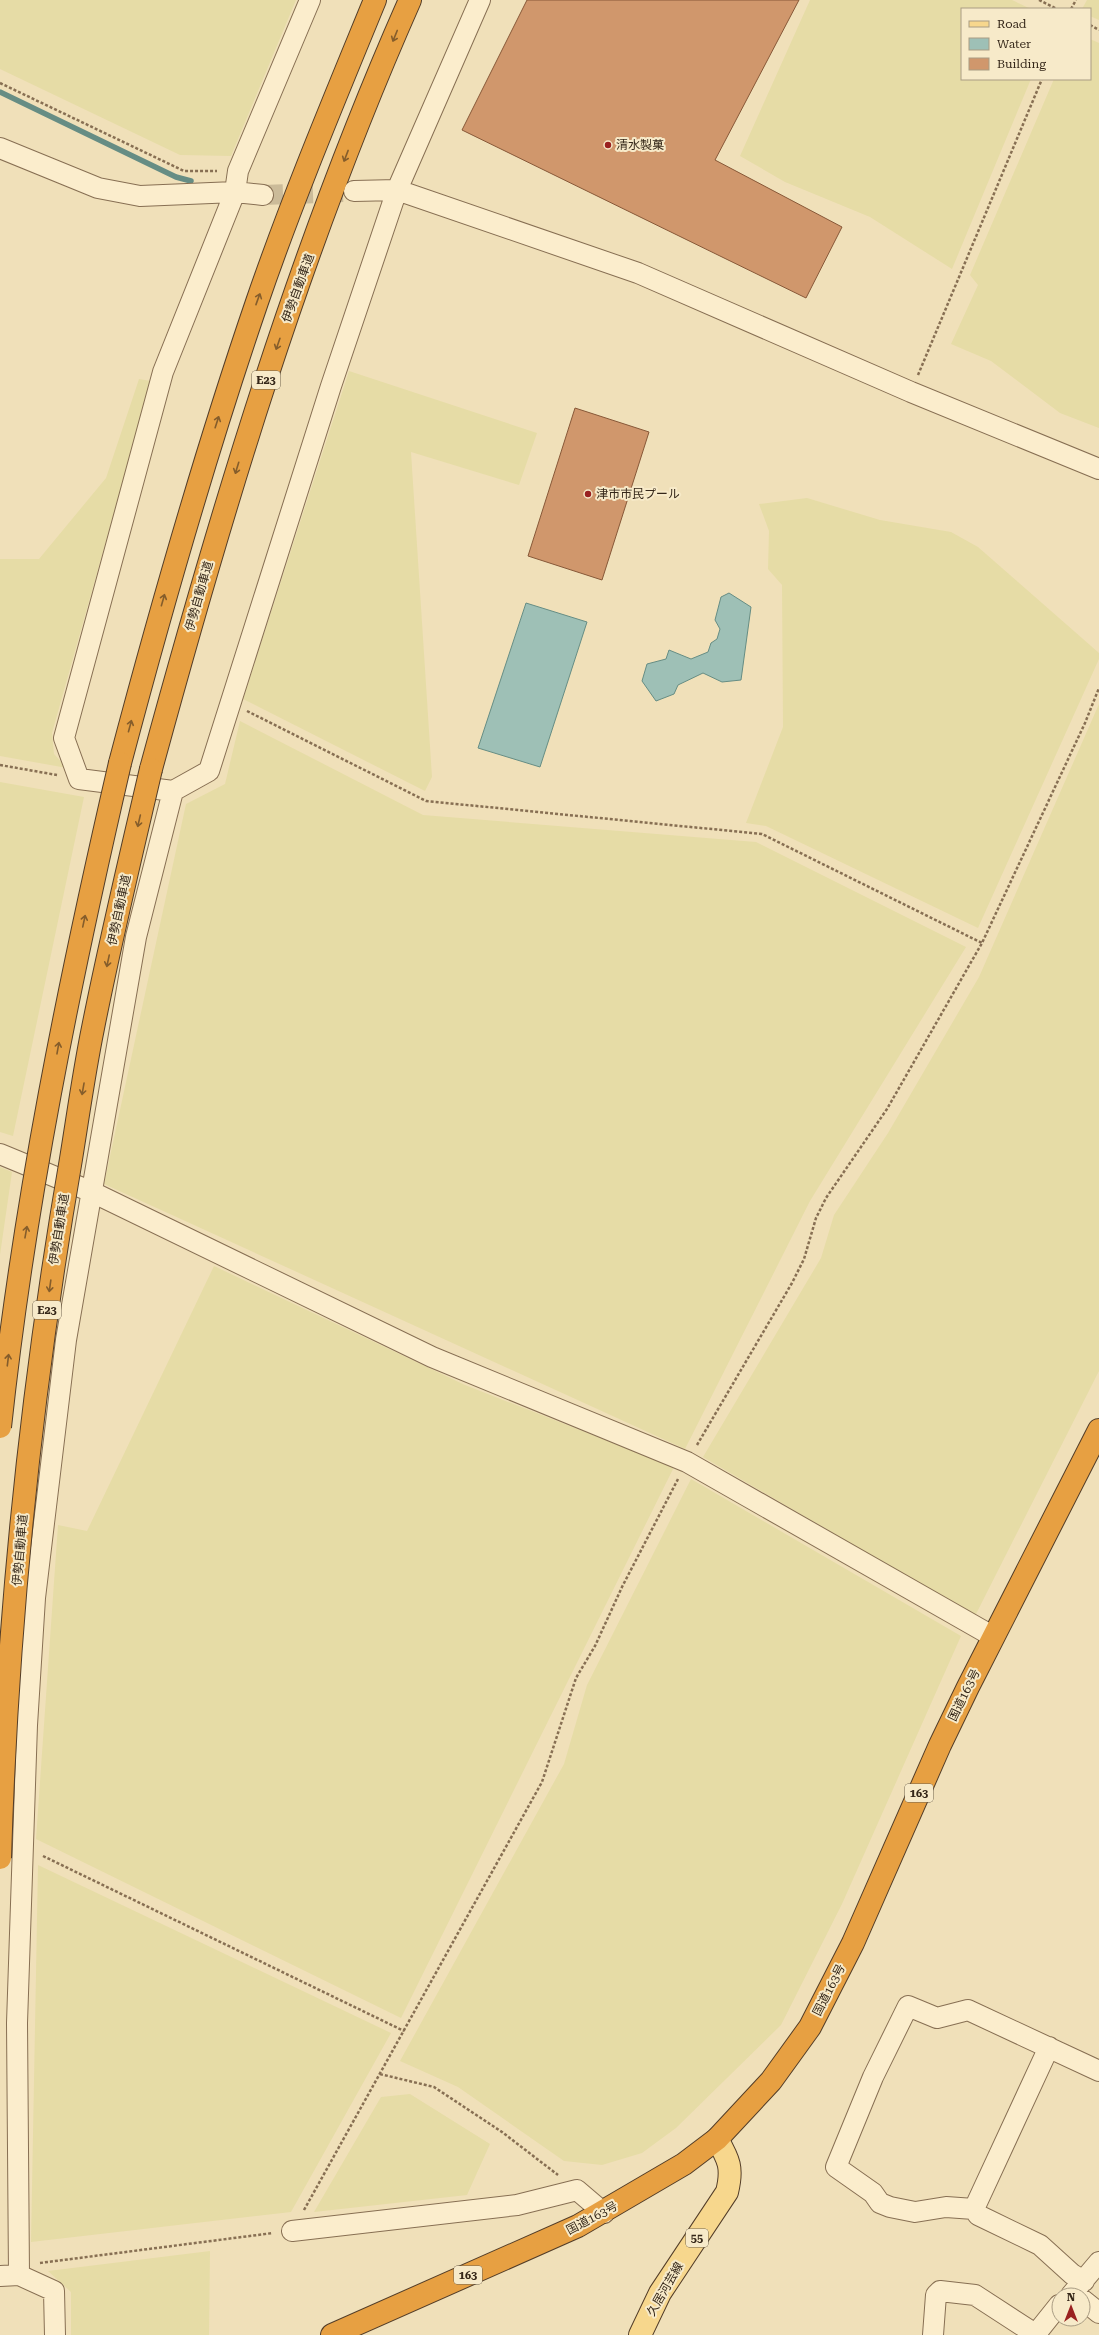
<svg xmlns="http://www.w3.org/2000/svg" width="1099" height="2335" viewBox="0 0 1099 2335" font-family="'Roboto Serif','Noto Sans JP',serif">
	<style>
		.farmland { fill: #e6dca6 }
		.water { fill: #9ec0b6; stroke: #668d84 }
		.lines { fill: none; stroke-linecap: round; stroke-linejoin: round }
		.stream { stroke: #668d84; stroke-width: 5.5 }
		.building { fill: #d0976c; stroke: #875838 }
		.minor-tunnel { stroke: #cbbb99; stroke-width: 20; stroke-dasharray: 20 10; stroke-linecap: butt }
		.minor-casing { stroke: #876f53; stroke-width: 22 }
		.major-casing { stroke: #533d28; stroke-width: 24 }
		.highway-casing { stroke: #533d28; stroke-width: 24 }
		.path { stroke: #876f53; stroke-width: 2.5; stroke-dasharray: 3 2; stroke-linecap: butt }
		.minor { stroke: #fbedcc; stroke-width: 20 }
		.major { stroke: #f7d78d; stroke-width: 22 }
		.highway { stroke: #e7a042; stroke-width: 22 }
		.highway-bridge-casing { stroke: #533d28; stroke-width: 24; stroke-linecap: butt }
		.highway-bridge { stroke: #e7a042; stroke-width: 22 }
		.oneway { stroke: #855d2b }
		.poi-dot { fill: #992120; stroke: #f7eac9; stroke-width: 1.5 }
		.labels { text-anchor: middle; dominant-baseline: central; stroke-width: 4; stroke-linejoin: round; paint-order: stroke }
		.shield { fill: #f7eac9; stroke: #6f624e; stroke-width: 1 }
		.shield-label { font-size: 11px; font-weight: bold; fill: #352719 }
		.poi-label { font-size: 12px; fill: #352719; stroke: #f7eac9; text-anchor: start }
		.street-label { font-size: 12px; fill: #352719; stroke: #f7eac9 }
	</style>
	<rect width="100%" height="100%" fill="#f0e0b9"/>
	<path class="farmland" d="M0,0h296l-65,156 -51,-1 -180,-86z
		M810,0h202l19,9h-69v70h69l-79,190 -82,-52 -85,-35 -45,-26z
		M1087,0h12v20l-9,-4v-7h-8z
		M1090,39l9,4v385l-39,-15 -69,-52 -40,-17 27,-59 -8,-10 84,-196h36z
		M349,371l188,62 -18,52 -108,-33 21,325 -7,14 -182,-92z
		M139,379l12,2 -99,352 2,21 13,14 -67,-12v-197h39l67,-81z
		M807,498l73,22 71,12 27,15 121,106v6l-121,269 -212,-102 -20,-3 37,-96 -1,-142 -14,-16 1,-38 -10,-27z
		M1099,704v667l-124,245 -272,-159 118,-199 13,-43 54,-82 91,-156z
		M240,721l183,94 333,27 210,105 -156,254 -125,248 -581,-265 82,-380 39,-20z
		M0,782l84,15 -71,339 -13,-4z
		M0,1167l12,5 -12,83z
		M214,1266l251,119 209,82 -273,551 -365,-179 22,-314 29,6z
		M691,1479l270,157 -119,268 -61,121 -105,103 -34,25 -40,12 -38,-4 -106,-74 -58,-26 164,-297 23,-79z
		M38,1865l353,168 -100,179 -260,30z
		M410,2094l80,50 -23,51 -153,17 67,-115z
		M210,2251l-1,84h-138v-43l-23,-21z"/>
	<path class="water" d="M729,593l22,14 -10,73 -19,2 -19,-9 -25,12 -4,9 -18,7 -14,-20 5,-17 19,-5 3,-9 22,9 17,-7 3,-9 6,-4 3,-10 -5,-9 6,-23z
		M526,603l61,19 -47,145 -62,-19z"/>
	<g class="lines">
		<path class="stream" d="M0,92l176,85 15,4"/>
	</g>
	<path class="building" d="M527,0h272l-84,160 127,67 -36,71 -344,-168z
		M575,408l74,24 -47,148 -74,-24z"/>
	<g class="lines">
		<path class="minor-tunnel" d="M263,195l83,-3"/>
		<defs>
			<path id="minor" d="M310,0l-72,171 -3,21 -72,180 -99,366 15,41 94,12 36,-20 122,-385 66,-196 83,-190
				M0,148l98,40 42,8 95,-4 28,3
				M354,191l43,-1 241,83 273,119 188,77
				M0,1154l92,38 340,165 255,105 307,175
				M1049,2047l-75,162 -28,-2 -31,5 -25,-5 -10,-4 -7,-10 -37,-26 37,-90 35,-71 29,12 31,-8 131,61
				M974,2209l4,6 62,30 32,29 12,7
				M292,2231l225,-26 60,-15 27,23
				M19,2275l-2,-252 10,-298 8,-127 31,-258 70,-403 37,-146
				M0,2276l19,-1 35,16 1,44
				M1071,2295l28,-33
				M1083,2300l16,13
				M933,2335l3,-40 4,-4 35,4 60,39
				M1035,2335l24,-30"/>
			<path id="major" d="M640,2335l20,-42 67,-101c6,-24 2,-32 -10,-53"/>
			<path id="highway" d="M120,763c41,-155 85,-309 137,-461 35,-102 77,-202 118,-302
				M151,769c71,-261 149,-521 259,-769
				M332,2335l246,-109 106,-62 33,-25 54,-58 39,-54 43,-84 87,-198 28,-58 131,-257"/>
		</defs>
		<use href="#minor" class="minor-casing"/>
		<use href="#major" class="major-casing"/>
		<use href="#highway" class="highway-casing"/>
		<path class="path" d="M1039,0l18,9
			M1071,9l5,-9
			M1090,25l9,5
			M0,83l184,88h33
			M918,375l124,-296
			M247,711l179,90 336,33 220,109
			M0,765l57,10
			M697,1445l95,-162 12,-24 12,-41 10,-20 61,-89 95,-166 103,-220 14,-35
			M43,1856l361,175
			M380,2074l54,13 68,45 56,43
			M304,2210l238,-428 34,-104 19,-32 27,-59 56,-108
			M40,2263l233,-30"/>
		<use href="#minor" class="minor"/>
		<use href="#major" class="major"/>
		<use href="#highway" class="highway"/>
		<defs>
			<path id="highway-bridge" d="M0,1427c24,-224 69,-444 120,-664
				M0,1858c7,-234 31,-468 71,-699 7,-43 13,-87 22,-131 17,-86 38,-173 58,-259"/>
		</defs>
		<use href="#highway-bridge" class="highway-bridge-casing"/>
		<use href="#highway-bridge" class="highway-bridge"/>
	</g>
	<defs><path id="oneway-shaft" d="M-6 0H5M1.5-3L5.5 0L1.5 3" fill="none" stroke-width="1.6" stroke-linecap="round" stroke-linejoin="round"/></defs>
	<g class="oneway">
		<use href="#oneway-shaft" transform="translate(395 36) rotate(112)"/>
		<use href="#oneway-shaft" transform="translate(346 156) rotate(111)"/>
		<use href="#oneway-shaft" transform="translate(258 299) rotate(-70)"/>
		<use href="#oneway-shaft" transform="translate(278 344) rotate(109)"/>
		<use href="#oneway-shaft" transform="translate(217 422) rotate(-72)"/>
		<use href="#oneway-shaft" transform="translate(237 468) rotate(107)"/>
		<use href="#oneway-shaft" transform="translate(163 600) rotate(-74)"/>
		<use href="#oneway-shaft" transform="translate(130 726) rotate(-75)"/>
		<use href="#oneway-shaft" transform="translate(139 821) rotate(103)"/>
		<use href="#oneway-shaft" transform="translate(84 921) rotate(-78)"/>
		<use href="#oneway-shaft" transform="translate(108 961) rotate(102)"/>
		<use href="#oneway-shaft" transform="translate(58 1048) rotate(-80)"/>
		<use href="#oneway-shaft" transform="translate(83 1089) rotate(100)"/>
		<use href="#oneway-shaft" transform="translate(26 1232) rotate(-80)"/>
		<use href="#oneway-shaft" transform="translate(50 1286) rotate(98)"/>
		<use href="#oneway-shaft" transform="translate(8 1360) rotate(-83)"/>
	</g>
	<g class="poi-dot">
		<circle cx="608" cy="145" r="4"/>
		<circle cx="588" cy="494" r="4"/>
	</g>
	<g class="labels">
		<g class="shield">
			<rect x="252" y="371" width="28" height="18" rx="3"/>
			<rect x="33" y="1301" width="28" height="18" rx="3"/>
			<rect x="905" y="1784" width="28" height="18" rx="3"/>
			<rect x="686" y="2229" width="22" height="18" rx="3"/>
			<rect x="454" y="2266" width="28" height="18" rx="3"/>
		</g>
		<g class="shield-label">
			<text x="266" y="380">E23</text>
			<text x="47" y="1310">E23</text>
			<text x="919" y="1793">163</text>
			<text x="697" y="2238">55</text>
			<text x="468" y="2275">163</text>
		</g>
		<g class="poi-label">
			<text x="616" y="145">清水製菓</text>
			<text x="596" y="494">津市市民プール</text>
		</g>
		<g class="street-label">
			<text transform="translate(298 288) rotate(-70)">伊勢自動車道</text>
			<text transform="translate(199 596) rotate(-74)">伊勢自動車道</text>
			<text transform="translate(119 910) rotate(-78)">伊勢自動車道</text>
			<text transform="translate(59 1229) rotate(-81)">伊勢自動車道</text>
			<text transform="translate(20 1550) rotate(-85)">伊勢自動車道</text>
			<text transform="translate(964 1695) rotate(-64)">国道163号</text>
			<text transform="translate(829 1990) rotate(-63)">国道163号</text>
			<text transform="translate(592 2218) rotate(-28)">国道163号</text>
			<text transform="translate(665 2289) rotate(-60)">久居河芸線</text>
		</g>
	</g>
	<rect x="961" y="8" width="130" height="72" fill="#f7eac9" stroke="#a99c83"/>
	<rect x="969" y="21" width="20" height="6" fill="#f7d78d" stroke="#a99c83"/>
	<text x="997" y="28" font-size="12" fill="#352719">Road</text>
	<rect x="969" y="38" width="20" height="12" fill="#9ec0b6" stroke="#a99c83"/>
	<text x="997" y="48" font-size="12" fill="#352719">Water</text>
	<rect x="969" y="58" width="20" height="12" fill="#d0976c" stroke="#a99c83"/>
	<text x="997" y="68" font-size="12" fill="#352719">Building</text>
	<g transform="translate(1071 2307)"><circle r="19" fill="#f7eac9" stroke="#a99c83"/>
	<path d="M0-3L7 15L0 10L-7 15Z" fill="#992120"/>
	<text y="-6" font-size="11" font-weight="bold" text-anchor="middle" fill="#352719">N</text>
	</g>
</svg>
